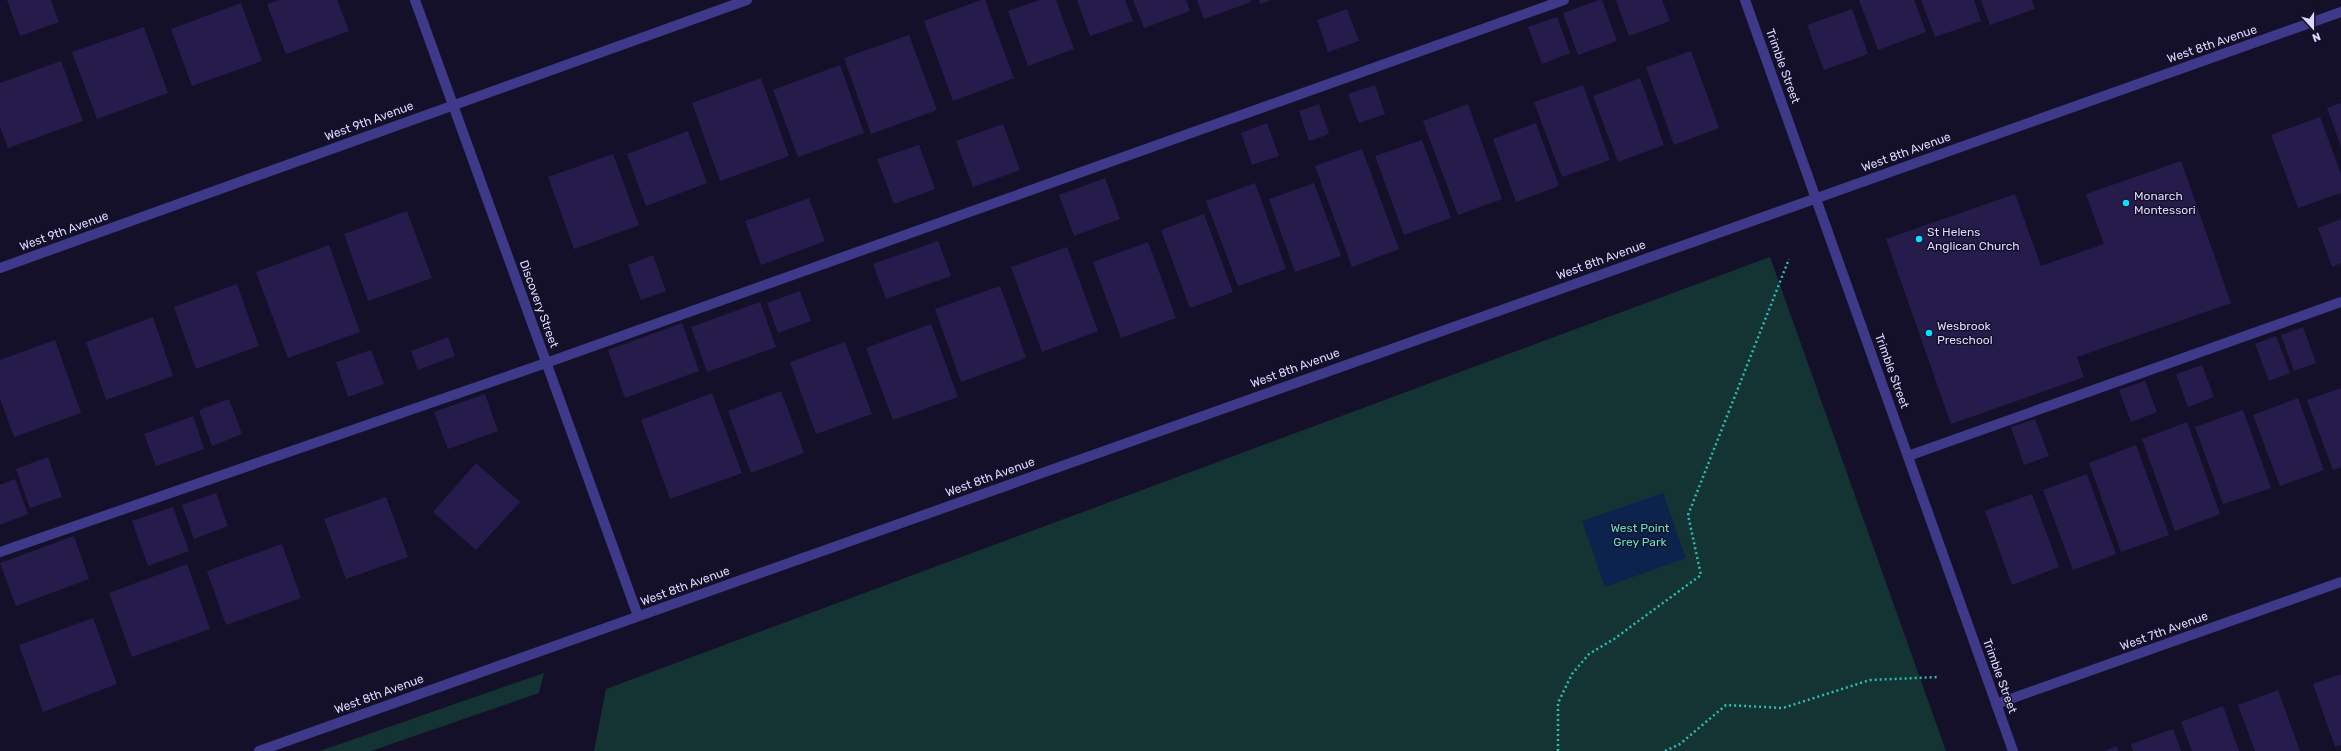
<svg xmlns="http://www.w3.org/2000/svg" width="2341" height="751" viewBox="0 0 2341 751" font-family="Rubik,sans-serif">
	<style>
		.green { fill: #133433 }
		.water { fill: #0c234d }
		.building { fill: #261c4b }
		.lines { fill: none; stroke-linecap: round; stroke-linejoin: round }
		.path { stroke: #2ebdb6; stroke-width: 2.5; stroke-dasharray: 2 3; stroke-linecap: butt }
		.service { stroke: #3e3a89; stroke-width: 10 }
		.minor { stroke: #3e3a89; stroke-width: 10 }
		.poi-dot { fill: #04e3ff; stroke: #151029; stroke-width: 1.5 }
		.labels { text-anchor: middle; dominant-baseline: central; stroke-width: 3; stroke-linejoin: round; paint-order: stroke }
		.street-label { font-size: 12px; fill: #ddd8ff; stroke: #151029 }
		.poi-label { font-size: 12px; fill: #ddd8ff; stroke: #151029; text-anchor: start }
		.park-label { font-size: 12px; fill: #61e2c3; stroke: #151029 }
	</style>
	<rect width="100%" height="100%" fill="#151029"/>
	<path class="green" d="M1770,257l176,494h-1352l12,-62z
		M544,673l-5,20 -168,58h-51z"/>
	<path class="water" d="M1663,493l23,65 -81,29 -23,-66z"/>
	<path class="building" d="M7,0h44l8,22 -39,14z
		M279,0h58l12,31 -63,23 -19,-50z
		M981,0h4l29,78 -61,23 -29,-80z
		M1040,0h16l18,49 -46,17 -20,-55z
		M1077,0h48l8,21 -43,15z
		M1133,0h53l4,11 -46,17z
		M1197,0h53l1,2 -47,17z
		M1259,0h13l-12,4z
		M1599,0h3l15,41 -39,14 -15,-42z
		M1616,0h46l8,21 -41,15z
		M1859,0h55l12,32 -48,18z
		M1921,0h53l7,21 -46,16z
		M1981,0h51l3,9 -45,16z
		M241,3l21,58 -70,25 -21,-57z
		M1347,9l12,32 -31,11 -11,-32z
		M1852,9l16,45 -44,16 -17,-45z
		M1557,17l13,36 -28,11 -14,-37z
		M144,27l24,66 -71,26 -25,-67z
		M909,35l28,75 -66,24 -27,-76z
		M1691,51l28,77 -45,17 -28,-78z
		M61,61l22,60 -75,27 -8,-21v-44z
		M840,65l24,68 -66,24 -25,-67z
		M761,78l28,78 -69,25 -28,-78z
		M1640,78l24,67 -46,17 -25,-66z
		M1375,85l10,29 -26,9 -11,-29z
		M1583,85l27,75 -48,17 -28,-75z
		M2341,103v44l-14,-39z
		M1319,104l10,30 -20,7 -10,-30z
		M1468,104l34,95 -44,16 -35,-94z
		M2320,117l21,57v19l-43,15 -27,-73z
		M1267,123l12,33 -27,9 -11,-32z
		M1536,123l23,63 -43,16 -23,-63z
		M1003,124l17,46 -47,17 -17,-46z
		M688,131l19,52 -61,23 -19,-52z
		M1422,140l29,78 -47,17 -29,-79z
		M919,145l16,44 -41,15 -17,-45z
		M1362,149l37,100 -47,18 -37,-101z
		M613,154l26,71 -65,24 -26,-72z
		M2181,161l50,142 -154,54 7,20 -133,47 -65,-185 129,-45 26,72 63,-22 -18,-50z
		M1105,178l15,41 -46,17 -15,-41z
		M1255,183l31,86 -48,17 -32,-85z
		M1314,183l27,73 -46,16 -26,-73z
		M809,198l16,43 -64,24 -16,-44z
		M407,211l25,67 -64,23 -24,-67z
		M1204,214l29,78 -43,16 -29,-78z
		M2341,219v44l-9,4 -14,-39z
		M938,241l13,35 -65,23 -13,-35z
		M1148,242l28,76 -55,20 -28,-76z
		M329,245l31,87 -72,26 -32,-86z
		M1067,247l31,84 -56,21 -31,-85z
		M653,255l13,36 -25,9 -13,-35z
		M237,284l22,62 -63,23 -22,-62z
		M1000,286l26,72 -65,24 -26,-73z
		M800,291l11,30 -33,12 -11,-30z
		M760,302l16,45 -69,25 -16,-45z
		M153,317l20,59 -67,24 -20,-58z
		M682,323l17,48 -74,27 -17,-48z
		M931,324l27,73 -65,23 -27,-72z
		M2303,327l13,36 -22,8 -13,-36z
		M2276,336l14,37 -21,8 -14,-37z
		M448,337l7,19 -37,14 -7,-19z
		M55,340l26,73 -67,24 -14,-38v-39z
		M845,342l27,72 -56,20 -26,-72z
		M371,350l13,34 -36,13 -12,-35z
		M2202,365l12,32 -26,10 -12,-33z
		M2145,381l12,31 -26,10 -12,-32z
		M2341,388v79l-8,3 -26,-70z
		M781,391l23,62 -53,20 -23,-62z
		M712,393l30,80 -72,26 -29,-79z
		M485,394l13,37 -50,18 -14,-37z
		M2298,398l26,72 -44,16 -27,-71z
		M229,399l13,35 -30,12 -13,-36z
		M2243,410l28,78 -48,16 -28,-77z
		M193,416l11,33 -48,17 -12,-32z
		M2035,419l14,37 -25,9 -13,-38z
		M2187,422l33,92 -45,17 -33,-92z
		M2136,445l33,90 -48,17 -32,-89z
		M48,457l14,40 -32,11 -14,-39z
		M476,463l44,39 -44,48 -43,-38z
		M2087,474l29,80 -43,16 -30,-80z
		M15,479l13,35 -28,11v-40z
		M216,493l12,33 -34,13 -12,-34z
		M2032,494l27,73 -47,18 -27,-74z
		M386,497l22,60 -62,22 -22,-60z
		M173,507l16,44 -41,15 -16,-45z
		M74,536l15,43 -73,27 -16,-43z
		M282,544l19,54 -75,27 -19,-54z
		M187,564l23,65 -78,28 -23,-64z
		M93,618l24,66 -74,28 -24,-67z
		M2341,674v71l-6,2 -22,-63z
		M2278,690l22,61h-45l-17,-46z
		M2223,706l16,45h-47l-11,-29z
		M2173,729l8,22h-48l-2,-7z
		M2117,746l1,5h-14z"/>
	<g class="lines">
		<path class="path" d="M1558,751v-48l14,-29 17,-20 25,-15 87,-64 -13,-60 101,-256
			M1665,751l15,-7 46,-39 57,3 87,-28 69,-3"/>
		<path class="service" d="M1908,456l433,-154
			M0,552l546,-189 1018,-363"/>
		<path class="minor" d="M415,0l223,616
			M1745,0l268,751
			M0,268l747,-268
			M1996,704l345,-122
			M259,751l2082,-739"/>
	</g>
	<g class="poi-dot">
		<circle cx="2126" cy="203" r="4"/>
		<circle cx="1919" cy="239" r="4"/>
		<circle cx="1929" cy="333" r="4"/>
	</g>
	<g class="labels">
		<g class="street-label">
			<text transform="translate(2212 44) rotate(-19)">West 8th Avenue</text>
			<text transform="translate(1783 66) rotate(70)">Trimble Street</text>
			<text transform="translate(369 121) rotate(-20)">West 9th Avenue</text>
			<text transform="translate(1906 152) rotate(-20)">West 8th Avenue</text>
			<text transform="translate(64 231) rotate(-20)">West 9th Avenue</text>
			<text transform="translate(1601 260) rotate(-20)">West 8th Avenue</text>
			<text transform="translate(539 304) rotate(70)">Discovery Street</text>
			<text transform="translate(1295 368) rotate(-20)">West 8th Avenue</text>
			<text transform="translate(1892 371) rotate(70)">Trimble Street</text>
			<text transform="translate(990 477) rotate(-20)">West 8th Avenue</text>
			<text transform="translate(685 586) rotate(-20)">West 8th Avenue</text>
			<text transform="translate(2164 631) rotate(-20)">West 7th Avenue</text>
			<text transform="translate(2000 676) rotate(70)">Trimble Street</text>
			<text transform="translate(379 694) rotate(-20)">West 8th Avenue</text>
		</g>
		<g class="poi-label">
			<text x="2134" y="196">Monarch<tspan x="2134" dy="14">Montessori</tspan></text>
			<text x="1927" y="232">St Helens<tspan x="1927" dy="14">Anglican Church</tspan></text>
			<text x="1937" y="326">Wesbrook<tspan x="1937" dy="14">Preschool</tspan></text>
		</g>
		<g class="park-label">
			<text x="1640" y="528">West Point<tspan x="1640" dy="14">Grey Park</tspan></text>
		</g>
	</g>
	<g transform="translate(2313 28) rotate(159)" stroke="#151029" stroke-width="3" paint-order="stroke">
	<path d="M0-3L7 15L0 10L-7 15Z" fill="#ddd8ff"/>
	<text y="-6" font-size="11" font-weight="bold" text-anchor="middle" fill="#ddd8ff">N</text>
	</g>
</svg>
